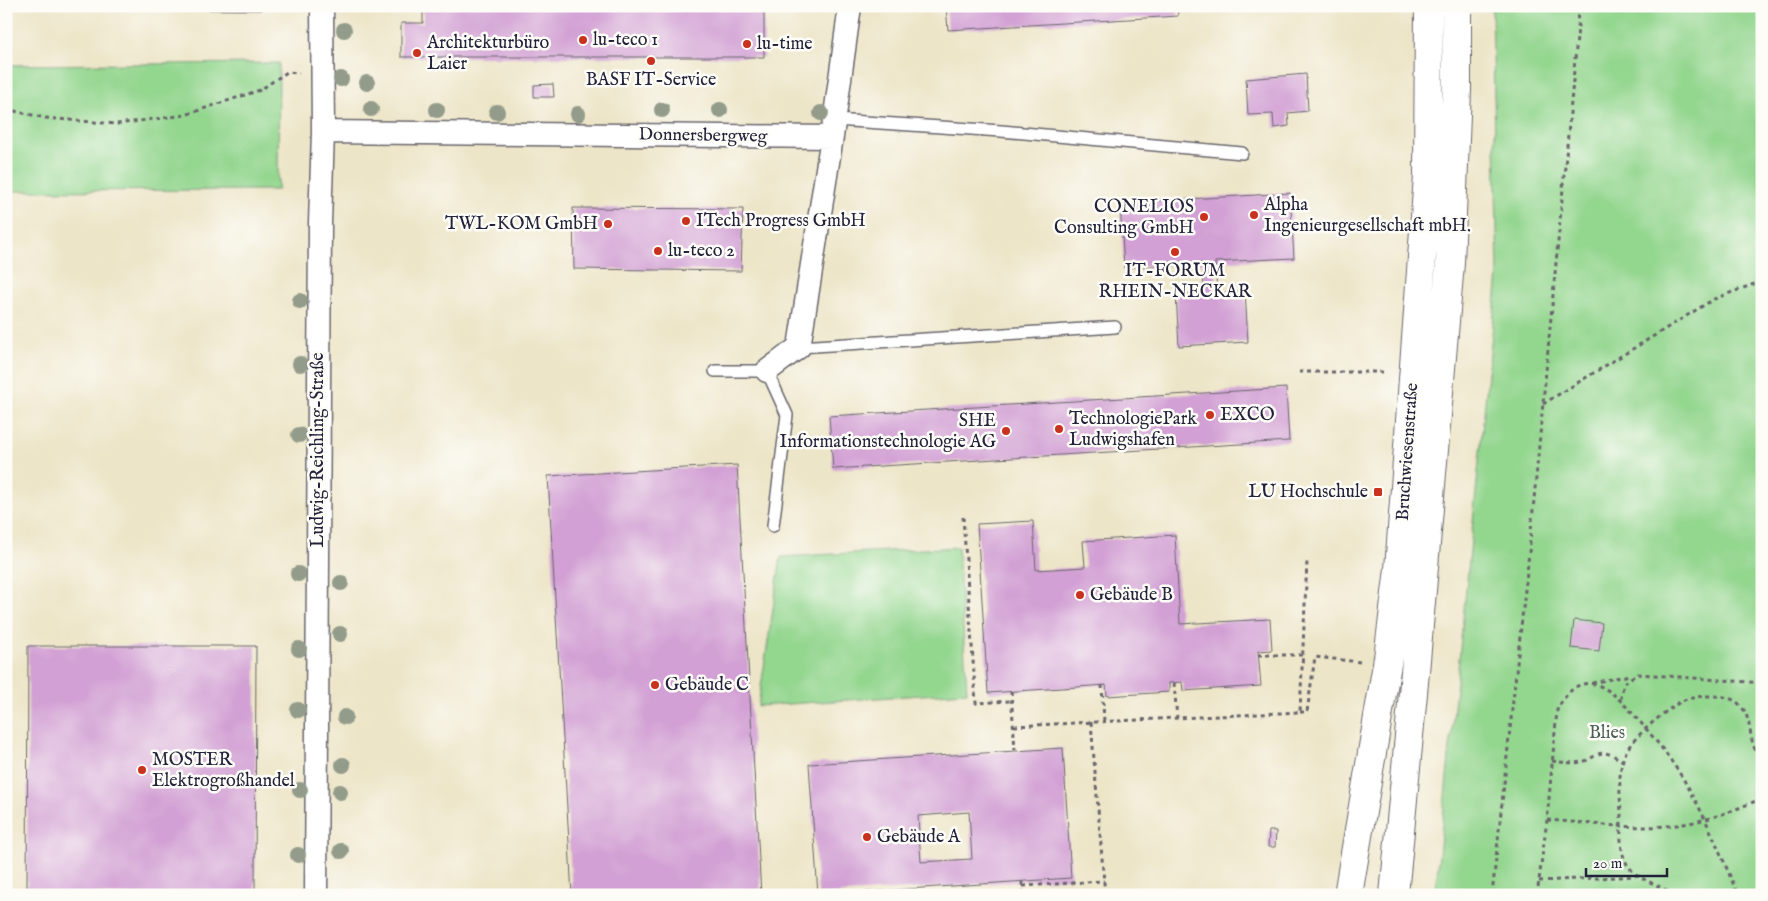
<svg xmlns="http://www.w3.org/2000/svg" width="1768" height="901" viewBox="0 0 1768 901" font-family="'IM FELL English',serif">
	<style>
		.green { fill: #93d68e; stroke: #5a7c64 }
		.building { fill: #d2a0d4; fill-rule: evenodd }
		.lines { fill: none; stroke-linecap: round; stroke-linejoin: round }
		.lane-casing { stroke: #69666c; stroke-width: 14 }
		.street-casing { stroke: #69666c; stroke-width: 25 }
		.secondary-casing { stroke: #69666c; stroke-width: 30 }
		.path { stroke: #69666c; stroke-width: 3; stroke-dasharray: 4 4; stroke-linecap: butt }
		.lane { stroke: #fff; stroke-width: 11 }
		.street { stroke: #fff; stroke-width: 22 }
		.secondary { stroke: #fff; stroke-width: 28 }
		.tree { fill: #939c8a }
		.poi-dot { fill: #c8321e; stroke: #fdfcf7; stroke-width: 2 }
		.labels { text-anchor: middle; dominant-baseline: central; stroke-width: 5; stroke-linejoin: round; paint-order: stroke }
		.poi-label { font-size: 18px; fill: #22223b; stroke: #fdfcf7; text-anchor: start }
		.street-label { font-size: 18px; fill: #22223b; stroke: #fdfcf7 }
		.park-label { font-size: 18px; fill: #4a6158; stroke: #fdfcf7 }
	</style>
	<rect width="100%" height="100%" fill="#fdfcf7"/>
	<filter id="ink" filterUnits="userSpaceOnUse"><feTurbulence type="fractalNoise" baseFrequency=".02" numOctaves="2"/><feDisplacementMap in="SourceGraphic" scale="10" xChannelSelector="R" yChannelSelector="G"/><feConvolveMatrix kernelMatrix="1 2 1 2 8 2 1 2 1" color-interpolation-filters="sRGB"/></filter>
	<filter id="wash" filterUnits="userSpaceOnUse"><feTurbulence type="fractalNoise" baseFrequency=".0096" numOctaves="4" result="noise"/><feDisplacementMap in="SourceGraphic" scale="20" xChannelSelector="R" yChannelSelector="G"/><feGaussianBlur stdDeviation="1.12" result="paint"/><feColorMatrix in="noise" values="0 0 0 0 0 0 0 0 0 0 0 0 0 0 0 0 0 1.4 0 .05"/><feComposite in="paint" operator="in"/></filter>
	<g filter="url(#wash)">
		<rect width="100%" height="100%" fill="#ede5c8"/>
		<path class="green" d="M1492,6h270v889h-327l63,-620z
			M279,63l-1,127 -272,1v-126z
			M958,547l9,145 -209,14 23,-149z"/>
		<g id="blocks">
			<path class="building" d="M85,6h176v4l-176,-1z
				M423,6h341v51h-363v-34h22z
				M946,6h231l1,10 -230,14z
				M1306,74l2,37 -20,2 1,13 -15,2 -1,-14 -25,1 -2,-36z
				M553,84l1,13h-20v-12z
				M1290,193l4,65 -79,4 2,31 28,-2 3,51 -69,4 -3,-52 28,-1 -1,-30 -79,5 -4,-65z
				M573,208l170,1 -2,62 -167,-2z
				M1286,388l3,53 -456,28 -4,-53z
				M737,465l24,430h-189l-24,-419z
				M1033,521l3,49 49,-3 -2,-26 92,-6 5,89 90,-5 2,31 -14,1 3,35 -78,5 -1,-9 -13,1v9l-62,4 -1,-11 -118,8 -11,-169z
				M1574,620l28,3 -3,28 -28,-3z
				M28,646h228l-1,249h-228z
				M1063,748l8,130 -253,17 -9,-131zM969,812l3,47 -51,3 -3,-46z
				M1269,831h7l-1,16h-7z"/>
		</g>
	</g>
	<g filter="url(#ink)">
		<use href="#blocks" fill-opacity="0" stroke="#69666c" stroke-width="1"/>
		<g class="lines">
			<defs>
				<path id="lane" d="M835,120l166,11 241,22
					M799,347l316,-20
					M715,371h52l20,44 -14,111"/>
				<path id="street" d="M323,132l509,5 -33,210 -32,24
					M832,137l18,-131
					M316,895l4,-672 3,-91 -1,-126"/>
				<path id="secondary" d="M1348,895l40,-237 11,-89 29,-393 1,-170
					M1394,895l21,-223 35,-409 7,-173v-84"/>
			</defs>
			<use href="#lane" class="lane-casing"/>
			<use href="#street" class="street-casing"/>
			<use href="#secondary" class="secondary-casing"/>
			<path class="path" d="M6,109l39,9 72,6 68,-9 75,-25 27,-18 12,1
				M1299,372h87
				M1543,404l171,-105 48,-18
				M963,517l13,186 35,-2
				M1258,655h45
				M1174,683l3,35
				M1592,683l38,-8
				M1102,685l2,37
				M1011,691l4,59
				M1621,699c1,-14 4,-20 18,-25l123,9
				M1300,712h7l8,-55 45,5
				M1091,722l14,173
				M1014,726l286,-14 7,-151
				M1552,761c10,1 20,3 29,1 6,-1 10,-4 15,-7 10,-5 18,1 27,6
				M1547,820c46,3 97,12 142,3 26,-5 49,-14 73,-25
				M1539,881l97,-5
				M1022,882l1,13
				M1023,886l81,-5
				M1053,894v1
				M853,895l1,-3
				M1492,895l37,-342 49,-526 -1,-21
				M1537,895l10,-75 10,-110c27,-52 58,-17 84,13 15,17 29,35 41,54 23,37 39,78 56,118
				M1674,895c-15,-11 -34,-14 -45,-28 -10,-13 -8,-33 -8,-48 0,-23 -5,-46 5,-67 6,-14 42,-44 56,-51 14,-6 47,-9 58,4 10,10 9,26 13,39 2,6 5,11 9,17"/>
			<use href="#lane" class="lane"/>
			<use href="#street" class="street"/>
			<use href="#secondary" class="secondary"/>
		</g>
		<g class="tree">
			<circle cx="344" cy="30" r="8"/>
			<circle cx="341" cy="79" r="8"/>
			<circle cx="367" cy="83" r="8"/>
			<circle cx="371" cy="109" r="8"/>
			<circle cx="437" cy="110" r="8"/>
			<circle cx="662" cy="110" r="8"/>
			<circle cx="720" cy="110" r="8"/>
			<circle cx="497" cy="112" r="8"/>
			<circle cx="821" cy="113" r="8"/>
			<circle cx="578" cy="114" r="8"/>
			<circle cx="300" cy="301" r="8"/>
			<circle cx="300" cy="364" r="8"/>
			<circle cx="299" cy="435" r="8"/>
			<circle cx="298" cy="574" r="8"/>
			<circle cx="341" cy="583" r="8"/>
			<circle cx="340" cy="634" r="8"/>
			<circle cx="299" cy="649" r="8"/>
			<circle cx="298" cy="710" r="8"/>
			<circle cx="345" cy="717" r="8"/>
			<circle cx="343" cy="765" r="8"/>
			<circle cx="300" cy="790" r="8"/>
			<circle cx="340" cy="792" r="8"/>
			<circle cx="341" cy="851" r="8"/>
			<circle cx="298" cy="855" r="8"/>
		</g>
	</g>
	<g class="poi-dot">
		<circle cx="583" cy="40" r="5"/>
		<circle cx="747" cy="44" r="5"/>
		<circle cx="417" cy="53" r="5"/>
		<circle cx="651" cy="61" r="5"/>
		<circle cx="1254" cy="215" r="5"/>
		<circle cx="1204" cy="217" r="5"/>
		<circle cx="686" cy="221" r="5"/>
		<circle cx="608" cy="224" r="5"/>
		<circle cx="658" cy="251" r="5"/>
		<circle cx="1175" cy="252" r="5"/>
		<circle cx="1210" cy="415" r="5"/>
		<circle cx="1059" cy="429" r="5"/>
		<circle cx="1006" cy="431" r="5"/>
		<rect x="1373" y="487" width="10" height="10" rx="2.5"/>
		<circle cx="1080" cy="595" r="5"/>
		<circle cx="655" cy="685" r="5"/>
		<circle cx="142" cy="770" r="5"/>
		<circle cx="867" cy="837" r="5"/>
	</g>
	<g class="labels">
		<g class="poi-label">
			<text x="593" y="40">lu-teco 1</text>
			<text x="427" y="43">Architekturbüro<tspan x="427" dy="21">Laier</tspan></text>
			<text x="757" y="44">lu-time</text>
			<text x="651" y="80" text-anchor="middle">BASF IT-Service</text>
			<text x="1264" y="205">Alpha<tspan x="1264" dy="21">Ingenieurgesellschaft mbH.</tspan></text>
			<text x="1194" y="207" text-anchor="end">CONELIOS<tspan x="1194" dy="21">Consulting GmbH</tspan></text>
			<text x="696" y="221">ITech Progress GmbH</text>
			<text x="598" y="224" text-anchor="end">TWL-KOM GmbH</text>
			<text x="668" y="251">lu-teco 2</text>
			<text x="1175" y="271" text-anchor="middle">IT-FORUM<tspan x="1175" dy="21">RHEIN-NECKAR</tspan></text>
			<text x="1220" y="415">EXCO</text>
			<text x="1069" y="419">TechnologiePark<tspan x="1069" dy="21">Ludwigshafen</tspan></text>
			<text x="996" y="421" text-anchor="end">SHE<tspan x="996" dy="21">Informationstechnologie AG</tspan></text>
			<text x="1368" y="492" text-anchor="end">LU Hochschule</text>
			<text x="1090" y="595">Gebäude B</text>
			<text x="665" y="685">Gebäude C</text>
			<text x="152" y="760">MOSTER<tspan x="152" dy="21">Elektrogroßhandel</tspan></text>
			<text x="877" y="837">Gebäude A</text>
		</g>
		<g class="street-label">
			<text transform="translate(703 136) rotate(1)">Donnersbergweg</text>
			<text transform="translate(318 450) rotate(-90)">Ludwig-Reichling-Straße</text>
			<text transform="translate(1408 452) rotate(-86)">Bruchwiesenstraße</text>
		</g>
		<g class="park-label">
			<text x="1607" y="733">Blies</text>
		</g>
	</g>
	<rect width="1768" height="901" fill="none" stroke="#fdfcf7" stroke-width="25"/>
	<path d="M1586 868v8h81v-8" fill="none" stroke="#22223b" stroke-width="2.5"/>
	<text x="1593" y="868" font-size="15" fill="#22223b" stroke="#fdfcf7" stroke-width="4" paint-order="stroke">20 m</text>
</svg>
